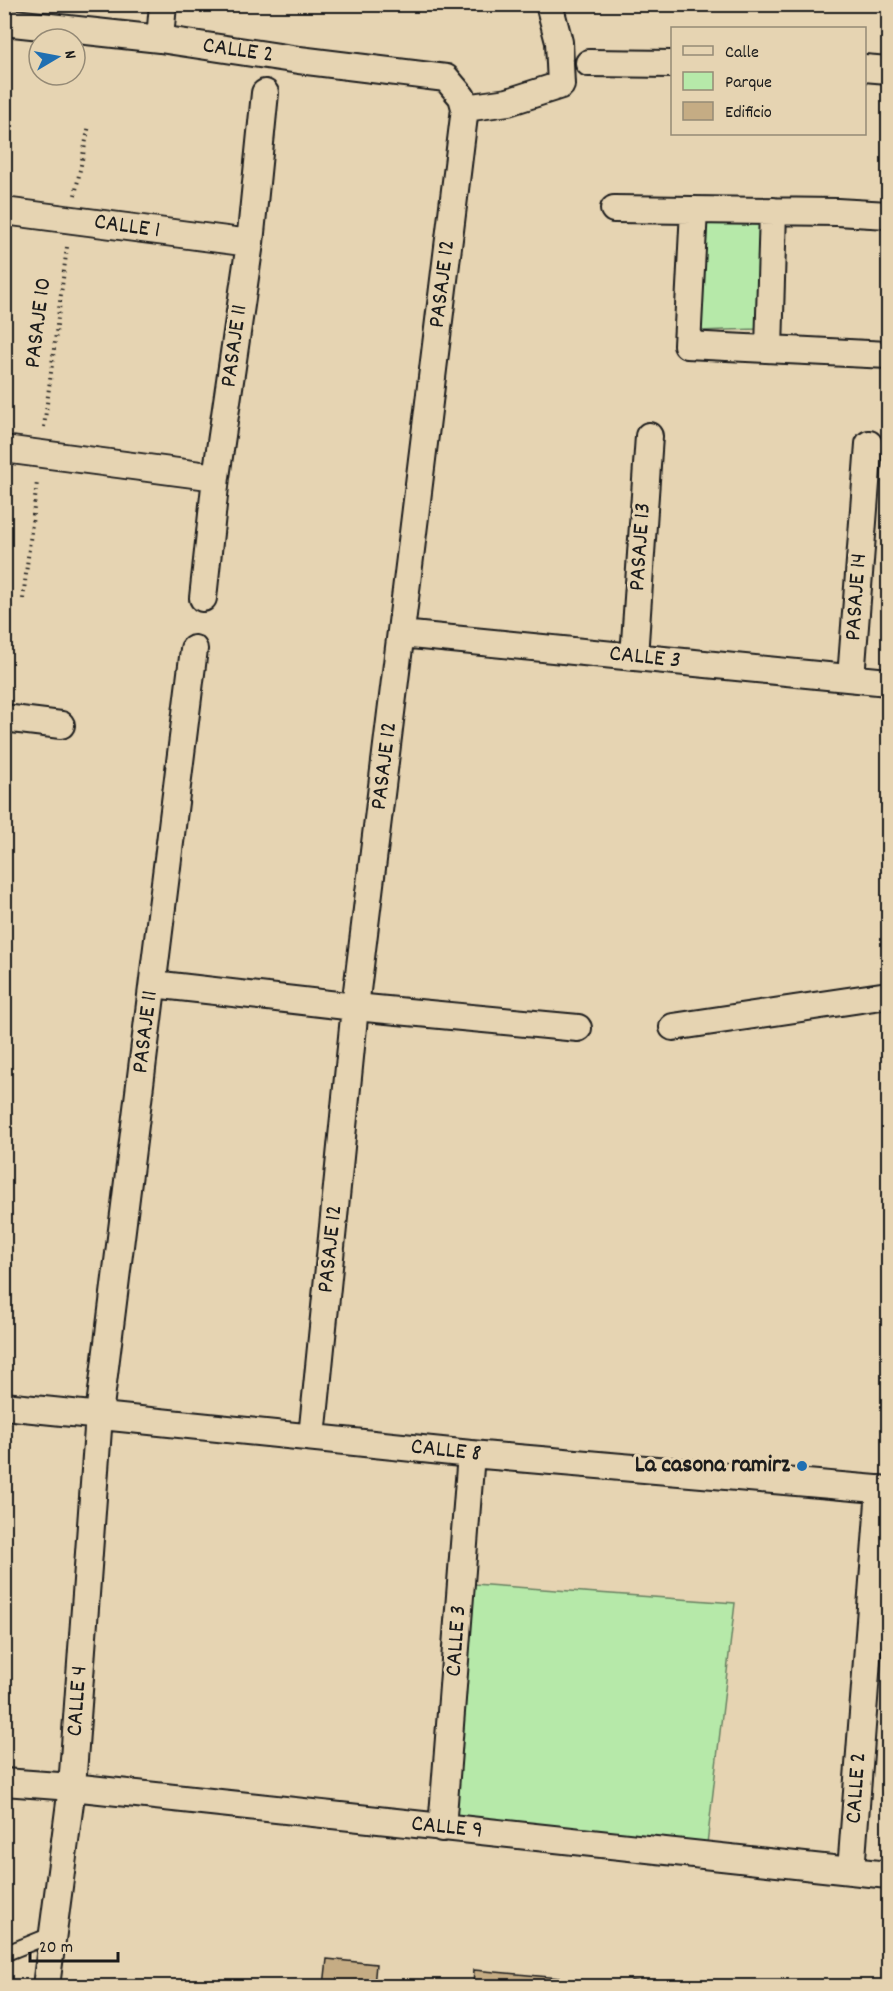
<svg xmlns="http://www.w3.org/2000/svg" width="893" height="1991" viewBox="0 0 893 1991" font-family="Dekko,sans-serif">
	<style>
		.green { fill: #b6e9a9; stroke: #698262; stroke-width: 1.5 }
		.building { fill: #c5ac84; stroke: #1c1c1c; stroke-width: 1.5 }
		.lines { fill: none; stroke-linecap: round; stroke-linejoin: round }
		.lane-casing { stroke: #1c1c1c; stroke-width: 18 }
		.street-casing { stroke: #1c1c1c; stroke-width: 30 }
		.path { stroke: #1c1c1c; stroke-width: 4; stroke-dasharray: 1.5 4.5; stroke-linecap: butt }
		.lane { stroke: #e6d4b2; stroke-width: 14 }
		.street { stroke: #e6d4b2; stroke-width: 26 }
		.poi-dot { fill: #1f6fb2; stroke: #e6d4b2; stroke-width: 2 }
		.labels { text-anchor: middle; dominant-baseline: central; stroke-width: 6; stroke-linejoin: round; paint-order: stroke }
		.street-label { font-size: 24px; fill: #1c1c1c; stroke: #e6d4b2 }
		.poi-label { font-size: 24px; font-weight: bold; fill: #1c1c1c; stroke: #e6d4b2; text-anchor: end }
	</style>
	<rect width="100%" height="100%" fill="#e6d4b2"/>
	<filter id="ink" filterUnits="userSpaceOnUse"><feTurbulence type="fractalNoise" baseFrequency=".0167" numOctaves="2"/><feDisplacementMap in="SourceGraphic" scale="12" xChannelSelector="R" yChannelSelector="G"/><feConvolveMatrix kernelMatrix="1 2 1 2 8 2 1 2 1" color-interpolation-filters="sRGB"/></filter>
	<g filter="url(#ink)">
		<path class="green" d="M702,219l59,1 -4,109 -60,2z
			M474,1584l261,19 -28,241 -255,-24z"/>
		<path class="building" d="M327,1959l49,5 -2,22h-50z
			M474,1970l107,10v6h-108z
			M631,1981l63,5h-63z"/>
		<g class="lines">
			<defs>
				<path id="lane" d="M4,1954l47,-19"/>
				<path id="street" d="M4,22l156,17 139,21 147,18 16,19 3,11 -110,899 -43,430
					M160,39l3,-35
					M589,63l83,1
					M864,68l24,2
					M465,108l43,-6 53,-17 -2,-43 -10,-38
					M614,209l223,3 51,3
					M694,210l-7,135 201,10
					M4,211l246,32
					M769,349l4,-138
					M4,449l212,28
					M203,598l13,-121 34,-234 15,-150
					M401,634l487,48
					M634,657l15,-221
					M851,678l18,-234
					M4,718l57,7
					M153,984l202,23 223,21
					M673,1027l215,-32
					M4,1406l467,48 417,36
					M4,1782l68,5 816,88
					M442,1828l29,-374
					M851,1871l29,-382
					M46,1986l26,-199 27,-372 95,-766"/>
			</defs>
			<use href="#lane" class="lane-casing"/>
			<use href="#street" class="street-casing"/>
			<path class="path" d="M75,195l14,-70
				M44,427l23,-180
				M23,599l14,-117"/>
			<use href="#lane" class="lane"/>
			<use href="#street" class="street"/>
		</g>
	</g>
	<circle class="poi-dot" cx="802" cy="1466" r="6"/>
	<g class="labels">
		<g class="street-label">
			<text transform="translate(238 51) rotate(8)">CALLE 2</text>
			<text transform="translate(127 227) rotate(8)">CALLE 1</text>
			<text transform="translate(443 284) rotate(-83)">PASAJE 12</text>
			<text transform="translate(39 323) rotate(-83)">PASAJE 10</text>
			<text transform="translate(235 346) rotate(-82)">PASAJE 11</text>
			<text transform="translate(641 547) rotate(-86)">PASAJE 13</text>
			<text transform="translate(857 597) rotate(-86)">PASAJE 14</text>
			<text transform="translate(645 658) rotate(6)">CALLE 3</text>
			<text transform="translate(385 766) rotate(-83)">PASAJE 12</text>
			<text transform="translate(146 1032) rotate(-83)">PASAJE 11</text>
			<text transform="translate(331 1249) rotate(-84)">PASAJE 12</text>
			<text transform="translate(446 1451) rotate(6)">CALLE 8</text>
			<text transform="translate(457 1641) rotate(-86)">CALLE 3</text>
			<text transform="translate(78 1701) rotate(-86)">CALLE 4</text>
			<text transform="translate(857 1788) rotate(-86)">CALLE 2</text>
			<text transform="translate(447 1828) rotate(6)">CALLE 9</text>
		</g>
		<g class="poi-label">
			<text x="790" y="1466">La casona ramirz</text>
		</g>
	</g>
	<rect width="893" height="1991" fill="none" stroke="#e6d4b2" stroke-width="24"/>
	<rect x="12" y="12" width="869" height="1967" fill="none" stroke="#1c1c1c" stroke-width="2" filter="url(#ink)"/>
	<rect x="671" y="27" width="195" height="108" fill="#e6d4b2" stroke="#958a76" stroke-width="1.5"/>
	<rect x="683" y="46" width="30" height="9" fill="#e6d4b2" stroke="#958a76" stroke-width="1.5"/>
	<text x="725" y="57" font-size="18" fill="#1c1c1c">Calle</text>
	<rect x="683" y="72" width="30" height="18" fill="#b6e9a9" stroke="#958a76" stroke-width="1.5"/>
	<text x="725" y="87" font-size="18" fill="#1c1c1c">Parque</text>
	<rect x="683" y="102" width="30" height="18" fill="#c5ac84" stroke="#958a76" stroke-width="1.5"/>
	<text x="725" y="117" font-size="18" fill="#1c1c1c">Edificio</text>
	<g transform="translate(57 57) rotate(80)"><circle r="28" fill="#e6d4b2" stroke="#958a76" stroke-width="1.5"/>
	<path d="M0-4.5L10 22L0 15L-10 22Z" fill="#1f6fb2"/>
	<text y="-9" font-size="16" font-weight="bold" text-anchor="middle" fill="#1c1c1c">N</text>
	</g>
	<path d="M30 1952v9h88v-9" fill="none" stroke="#1c1c1c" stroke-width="3"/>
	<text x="39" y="1952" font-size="18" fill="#1c1c1c" stroke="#e6d4b2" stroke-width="4.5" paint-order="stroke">20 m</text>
</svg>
